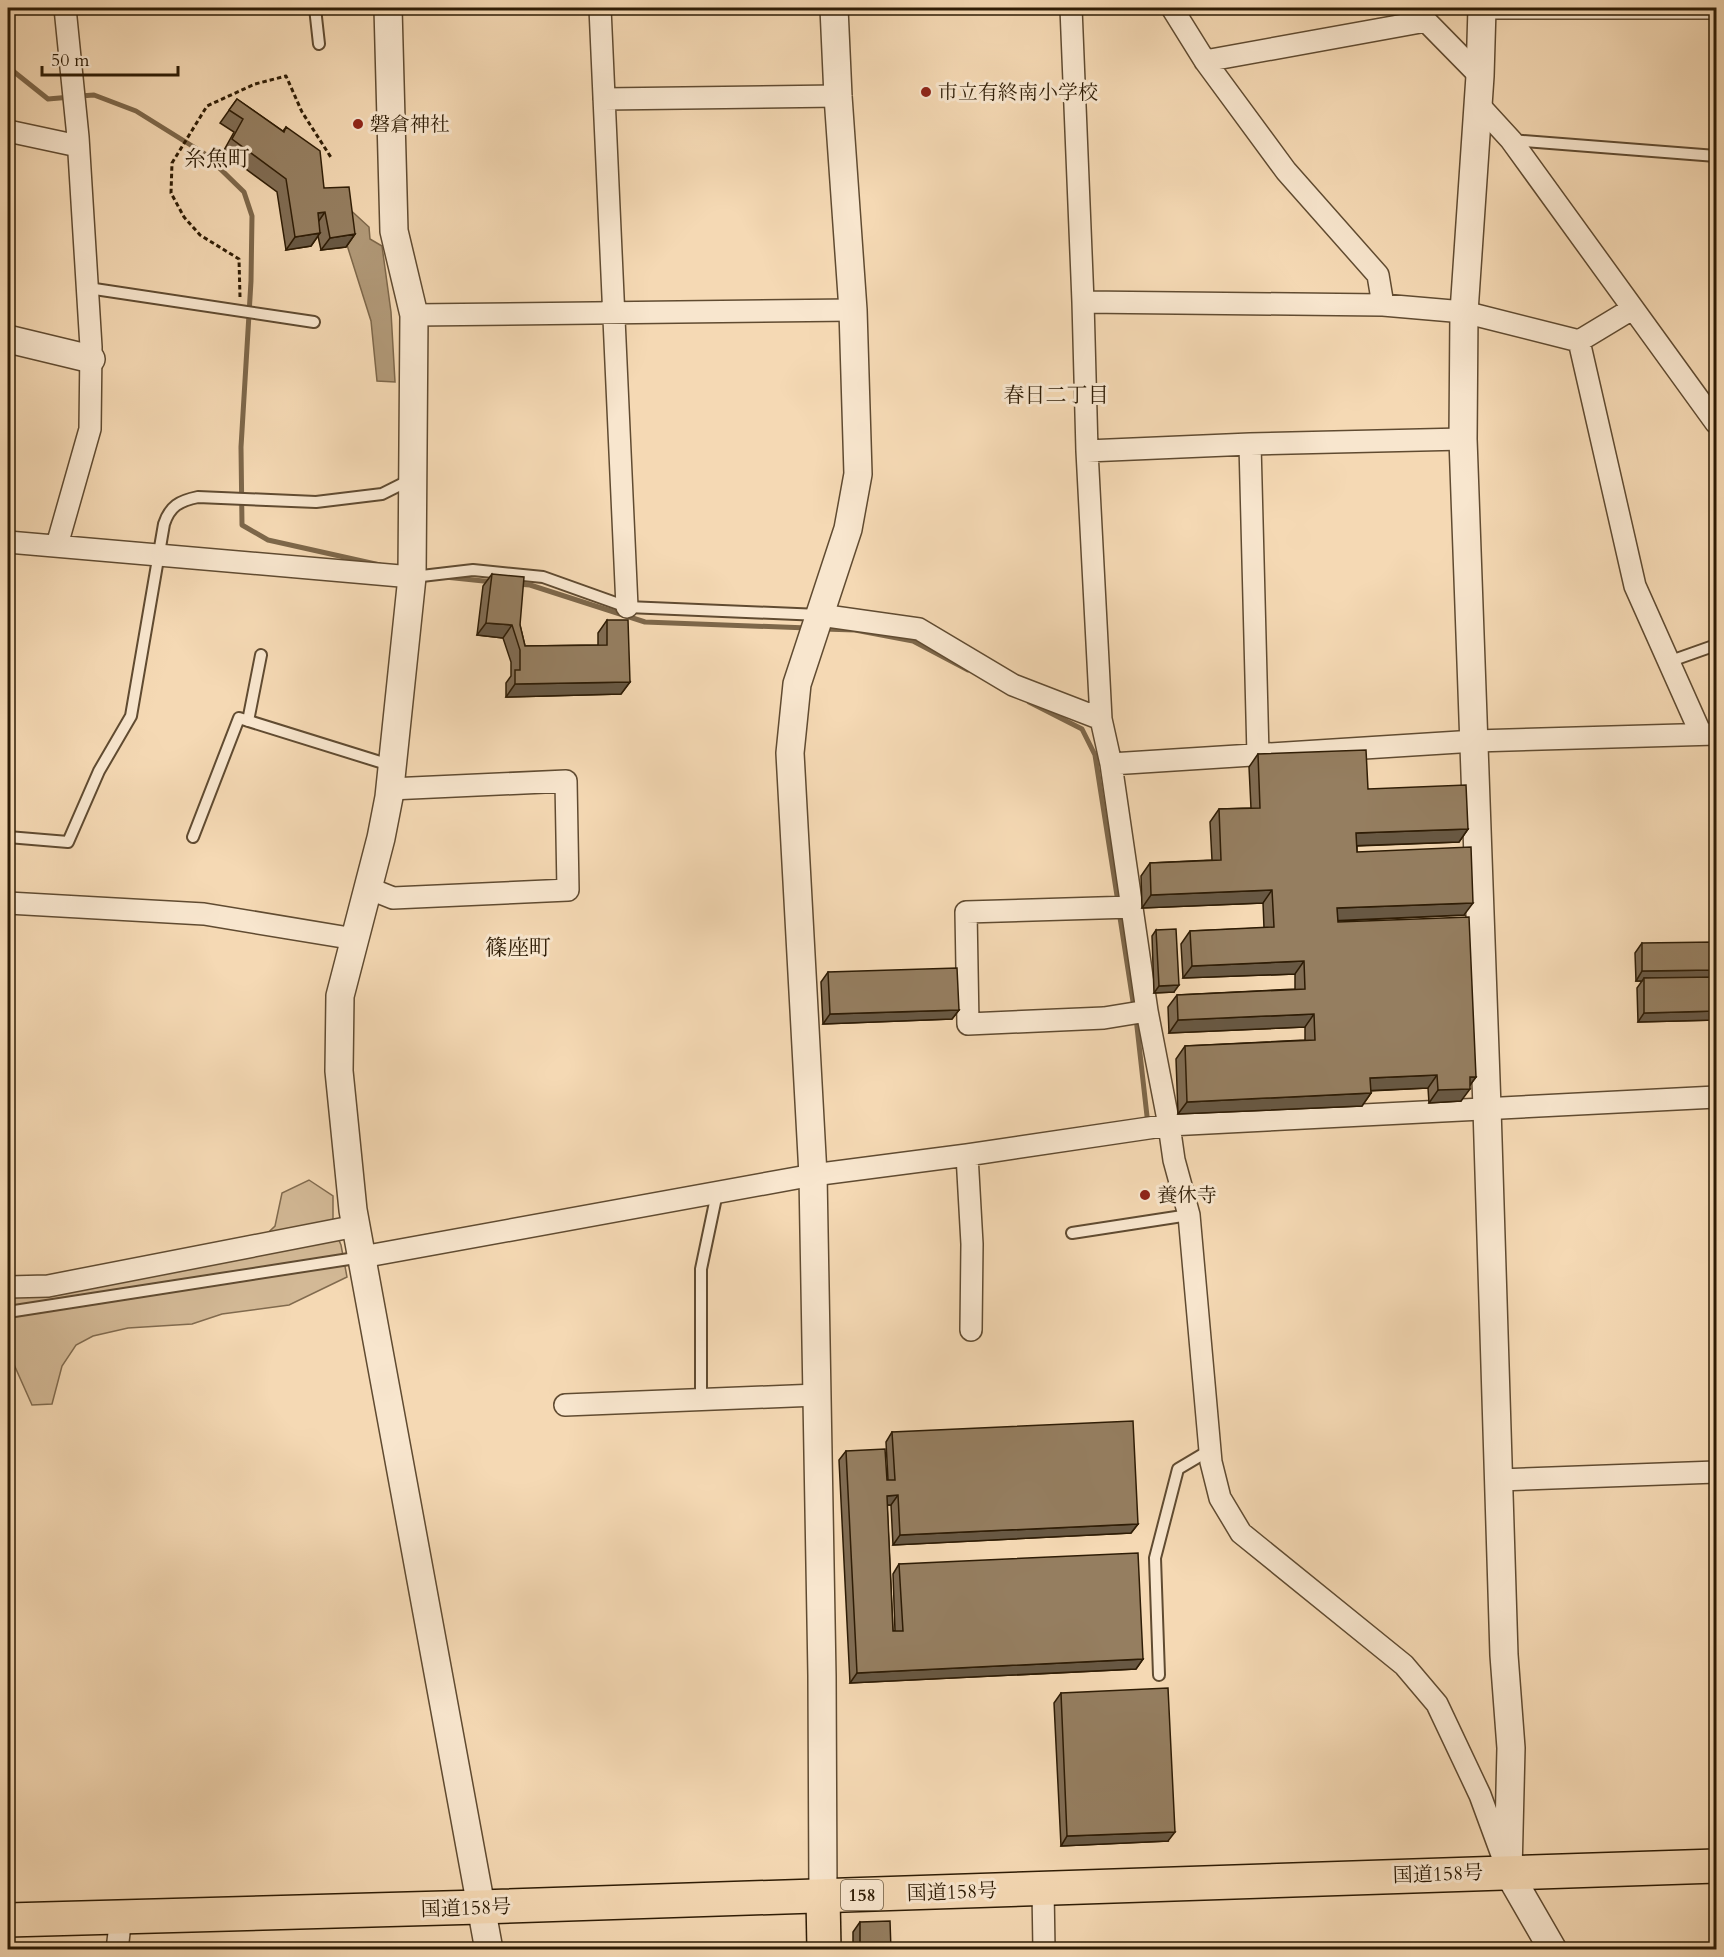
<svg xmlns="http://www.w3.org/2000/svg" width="1724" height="1957" viewBox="0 0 1724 1957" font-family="Cardo,'Noto Serif JP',serif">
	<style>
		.green { fill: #d3b996; stroke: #806a4e; stroke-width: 1.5 }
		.water { fill: #b19978; stroke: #7d674a; stroke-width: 1.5 }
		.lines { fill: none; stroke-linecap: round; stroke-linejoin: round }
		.stream { stroke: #7d674a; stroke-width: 5 }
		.service-casing { stroke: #604b31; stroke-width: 14 }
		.minor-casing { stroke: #604b31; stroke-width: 24 }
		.tertiary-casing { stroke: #604b31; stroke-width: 30 }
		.primary-casing { stroke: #2e1c05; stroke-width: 36 }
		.trunk-casing { stroke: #2e1c05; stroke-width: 36 }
		.path { stroke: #2e1c05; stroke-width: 3; stroke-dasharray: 4.5 3; stroke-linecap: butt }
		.service { stroke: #f8e6ce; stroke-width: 10 }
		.minor { stroke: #f8e6ce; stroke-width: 21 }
		.tertiary { stroke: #f8e6ce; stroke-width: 27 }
		.primary { stroke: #f5d9b4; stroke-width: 33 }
		.trunk { stroke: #f5d9b4; stroke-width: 33 }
		.wall { fill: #806c53; stroke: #2e1c05; stroke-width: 1.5 }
		.shaded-wall { fill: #685843; stroke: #2e1c05; stroke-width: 1.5 }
		.building { fill: #957e60; stroke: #2e1c05; stroke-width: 1.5 }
		.poi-dot { fill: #8f2418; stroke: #f8e6ce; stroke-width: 2 }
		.labels { text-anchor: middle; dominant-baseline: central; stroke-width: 6; stroke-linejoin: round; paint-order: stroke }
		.shield { fill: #f8e6ce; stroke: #6b5941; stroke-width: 1.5 }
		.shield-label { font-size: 18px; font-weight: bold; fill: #2e1c05 }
		.poi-label { font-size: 20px; fill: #2e1c05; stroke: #f8e6ce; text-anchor: start }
		.street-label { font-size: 20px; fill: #2e1c05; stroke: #f8e6ce }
		.neighbourhood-label { font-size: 21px; fill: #2e1c05; stroke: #f8e6ce }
		.quarter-label { font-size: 22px; fill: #2e1c05; stroke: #f8e6ce }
	</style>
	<rect width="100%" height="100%" fill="#f5d9b4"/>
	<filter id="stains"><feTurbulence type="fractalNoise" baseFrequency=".00333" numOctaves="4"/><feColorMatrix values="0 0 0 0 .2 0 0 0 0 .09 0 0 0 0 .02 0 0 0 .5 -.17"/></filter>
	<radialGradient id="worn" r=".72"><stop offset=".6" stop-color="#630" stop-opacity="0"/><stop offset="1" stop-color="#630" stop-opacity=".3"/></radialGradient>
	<path class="green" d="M309,1180l24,16v30l8,19 6,32 -58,28 -67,9 -30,10 -64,4 -35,8 -17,9 -14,21 -10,38 -20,1 -24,-54v-53l17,-8 229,-44 21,-20 7,-33z"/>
	<path class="water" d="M345,205l24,22 1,12 12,7 9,66 4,70 -18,-1 -6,-60 -24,-76 -5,-36z"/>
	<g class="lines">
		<path class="stream" d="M8,67l40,32 23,-2
			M80,96l14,-1 42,16 69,43 39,38 8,24 -1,65 -10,166 1,78 26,15 112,25
			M445,577l48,5
			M517,584l13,1 115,37 163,6
			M823,629l32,1 58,11 55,29
			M1029,702l53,27 13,26 23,147
			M1119,911l15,97
			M1136,1018l12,107"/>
		<defs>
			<path id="service" d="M315,8l4,36
				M1511,140l205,16
				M88,288l226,34
				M413,577l60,-7 70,7 84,30 193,8
				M1668,662l48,-17
				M248,721l13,-66
				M8,837l60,5 31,-71 32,-55 33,-192c6,-18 15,-23 34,-27l118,5 66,-8 28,-14
				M193,837l46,-119 154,48
				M1072,1233l117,-18
				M8,1312l354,-55
				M701,1399v-130l16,-76
				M1159,1675l-4,-117 23,-89 32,-19"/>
			<path id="minor" d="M600,8l27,599
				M1071,8l12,294 4,149 14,268 10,45 36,247 22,114 5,35 15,55 22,247 9,36 21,35 163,132 33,39 43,91 25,68
				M1172,8l33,53 81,110 92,104 5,30
				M1410,8l16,13 54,55
				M1482,8h234
				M1205,61l221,-40
				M604,99l234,-3
				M1478,104l33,36 205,283
				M8,131l70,15
				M1083,302l300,3 81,7 115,29 53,-32
				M414,315l439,-5
				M1579,341l56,245 66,148
				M1250,444l8,311
				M1087,451l163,-7 213,-5
				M8,542l404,35
				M57,545l33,-116 1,-82 -13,-210 -13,-129
				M820,615l99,14 94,56 88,34
				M1111,764l364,-23 241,-7
				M368,888l25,10 175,-8 -2,-109 -176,8
				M8,903l196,11 151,25
				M1132,907l-166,5 2,112 136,-6 43,-7
				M967,1155l5,89 -1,86
				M362,1257l451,-82 154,-20 202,-30 547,-28
				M8,1287l40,-1 308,-60
				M565,1405l252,-10
				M1499,1480l217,-8
				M1043,1889l1,61
				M117,1950l4,-34"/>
			<path id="tertiary" d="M388,8l6,223 20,84 -2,262 -23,220 -8,41 -41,158 -1,75 14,139 136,740
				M1482,8l-2,68 -16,236 -1,127 24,669 17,547 7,93 -3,124 45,78
				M8,339l83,20
				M823,1897l-1,-221 -9,-501 -23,-422 7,-69 51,-155 10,-55 -5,-164 -15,-214 -4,-88"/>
			<path id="primary" d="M823,1897l1,53"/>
			<path id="trunk" d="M8,1920l472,-13 1236,-41"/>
		</defs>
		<use href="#service" class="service-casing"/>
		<use href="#minor" class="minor-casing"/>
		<use href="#tertiary" class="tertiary-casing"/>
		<use href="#primary" class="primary-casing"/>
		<use href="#trunk" class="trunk-casing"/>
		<path class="path" d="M240,297l-1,-38 -39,-24 -16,-18 -13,-24 1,-30 35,-57 48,-22 31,-8 16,36 30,47"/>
		<use href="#service" class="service"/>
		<use href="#minor" class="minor"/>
		<use href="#tertiary" class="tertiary"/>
		<use href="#primary" class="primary"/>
		<use href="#trunk" class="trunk"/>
	</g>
	<path class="wall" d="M237,99l46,32 3,-4 38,61 31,46 -9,13 -25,3 -3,-14 -7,10 -25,4 -9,-58 -54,-40 11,-20 -14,-9z
		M492,574l28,51 5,21 73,-1v-12l9,-13 23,62 -9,12 -115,3v-14l5,-7v-14l-8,-24 -26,-3 6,-49z
		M1258,754l110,35 100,40 -9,13 -102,4v6l107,63 -126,6v1l138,155 -6,8 -9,16 -32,2 -1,-15 -58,3 1,2 -9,13 -184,8 -2,-55 9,-13 120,-6v-13l-136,6 -1,-26 9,-12 118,-6v-15l-112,4 -2,-34 9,-13 74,-3 -1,-25 -121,5 -1,-32 9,-13 62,-3 -2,-38 9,-13 32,-1 -2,-41z
		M1156,930l18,62 -20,1 -2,-57z
		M1642,943l74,77 -78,2 -1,-34 5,-7h-6l-1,-28z
		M828,972l131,38 -7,9 -129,5 -2,-42z
		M892,1432l246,92 -7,9 -238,12 -2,-40h-4l6,126h2l-2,-57 6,-10 244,95 -7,10 -286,14 -11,-223 7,-9 42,29 -2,-38z
		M1061,1693l107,148 -107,5 -7,-143z
		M860,1922l31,28h-38v-18z"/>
	<path class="shaded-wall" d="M325,212l-9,13 2,-12z
		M320,233l-9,13 -25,4 9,-13z
		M355,234l-9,13 -25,3 9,-12z
		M486,623l26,2 -9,13 -26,-3z
		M630,682l-9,12 -115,3 9,-13z
		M1468,829l-9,13 -112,4 9,-13z
		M1272,890l-9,13 -121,5 9,-13z
		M1473,903l-9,12 -136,6 9,-13z
		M1304,961l-9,13 -112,4 9,-12z
		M1716,970v10l-72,-2 -2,3h-6l6,-10z
		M1179,985l-5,7 -20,1 5,-7z
		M959,1010l-7,9 -129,5 7,-10z
		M1716,1011v9l-78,2 6,-9z
		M1314,1014l-9,13 -136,6 9,-13z
		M1437,1075l-9,13 -67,3 9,-13z
		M1470,1077h6l-9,12h3l-9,12 -32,2 9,-13z
		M1371,1093l-9,13 -184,8 9,-12z
		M898,1495l-7,10h-11l7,-9z
		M1138,1524l-7,9 -238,12 7,-10z
		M1143,1659l-7,10 -286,14 7,-10z
		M1175,1832l-7,9 -107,5 6,-10z"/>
	<path class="building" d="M237,99l47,33 2,-5 34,24 4,37 25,-1 6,47 -25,4 -5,-26 -7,1 2,20 -25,4 -9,-58 -54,-40 11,-20 -14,-9z
		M492,574l32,3 -4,48 5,21 82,-1v-25h21l2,62 -115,2v-14h5v-20l-8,-25 -26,-2z
		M1366,750l2,39 98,-4 2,44 -112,4 1,19 114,-5 2,56 -136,5 1,14 131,-5 7,160h-6v12l-32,1 -1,-15 -67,3 1,15 -184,9 -2,-56 130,-6 -1,-26 -136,6 -1,-25 128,-6 -1,-28 -112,5 -2,-35 84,-4 -2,-37 -121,5 -1,-32 71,-3 -2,-51 41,-1 -2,-54z
		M1176,929l3,56 -20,1 -3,-56z
		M1716,942v28l-74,1v-28z
		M957,968l2,42 -129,4 -2,-42z
		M1716,977v34l-72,2v-35z
		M1133,1421l5,103 -238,11 -2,-40 -11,1 6,135h10l-4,-67 239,-11 5,106 -286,14 -11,-222 39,-2 2,31h8l-3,-48z
		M1168,1688l7,144 -108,4 -6,-143z
		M890,1921l1,29h-31v-28z
		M1037,1948v2h-21v-1z"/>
	<g class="poi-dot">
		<circle cx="926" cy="92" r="6"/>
		<circle cx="358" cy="124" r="6"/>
		<circle cx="1145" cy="1195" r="6"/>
	</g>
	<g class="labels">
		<rect class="shield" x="841" y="1880" width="42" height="30" rx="4.5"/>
		<g class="shield-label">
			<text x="862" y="1895">158</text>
		</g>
		<g class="poi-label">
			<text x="938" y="92">市立有終南小学校</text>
			<text x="370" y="124">磐倉神社</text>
			<text x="1157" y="1195">養休寺</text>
		</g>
		<g class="street-label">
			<text transform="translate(1438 1874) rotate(-2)">国道158号</text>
			<text transform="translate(952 1892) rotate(-2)">国道158号</text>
			<text transform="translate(466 1908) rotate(-2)">国道158号</text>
		</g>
		<g class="neighbourhood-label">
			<text x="1056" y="395">春日二丁目</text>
		</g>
		<g class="quarter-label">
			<text x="217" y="159">糸魚町</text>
			<text x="518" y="948">篠座町</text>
		</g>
	</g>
	<rect width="1724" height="1957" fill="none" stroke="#f5d9b4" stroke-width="30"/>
	<rect x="9" y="9" width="1706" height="1939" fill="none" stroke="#2e1c05" stroke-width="3"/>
	<rect x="15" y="15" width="1694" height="1927" fill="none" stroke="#2e1c05" stroke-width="1.5"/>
	<path d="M42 66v9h136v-9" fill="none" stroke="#2e1c05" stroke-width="3"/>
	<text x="51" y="66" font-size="18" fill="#2e1c05" stroke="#f8e6ce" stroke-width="4.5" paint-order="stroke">50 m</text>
	<rect width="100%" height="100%" filter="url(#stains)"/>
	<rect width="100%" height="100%" fill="url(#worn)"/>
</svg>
